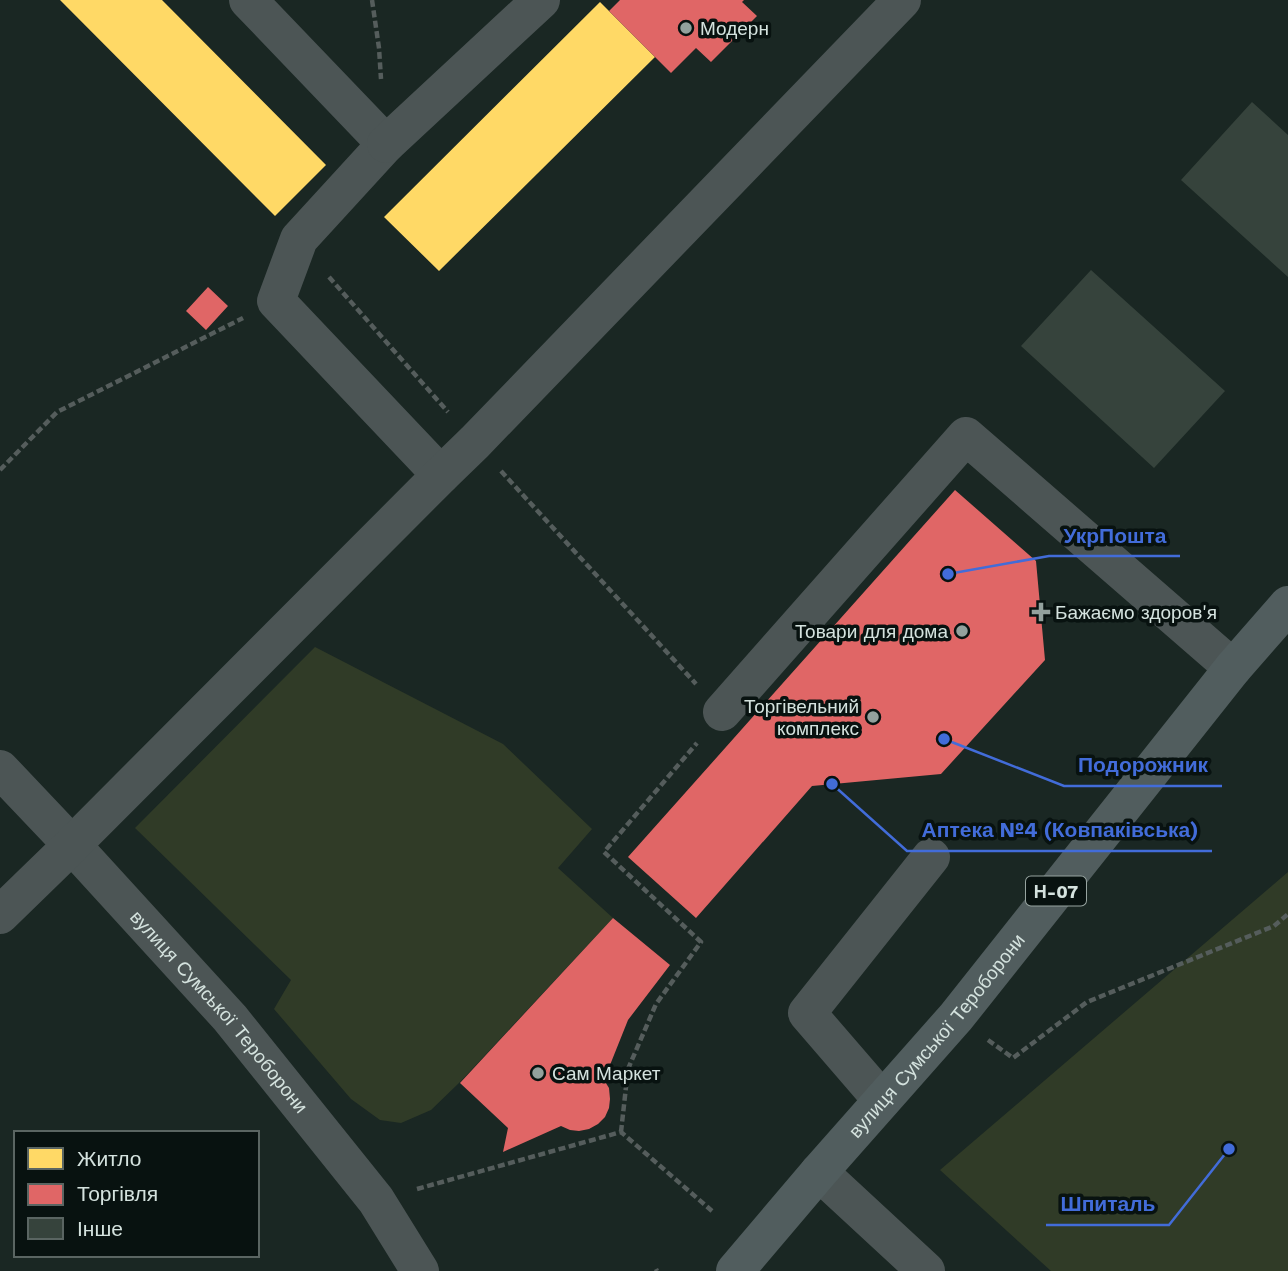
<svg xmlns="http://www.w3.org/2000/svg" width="1288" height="1271" viewBox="0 0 1288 1271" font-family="'Work Sans',sans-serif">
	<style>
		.green { fill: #303b27 }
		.homes { fill: #ffd966 }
		.shops { fill: #e06666 }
		.building { fill: #36433c }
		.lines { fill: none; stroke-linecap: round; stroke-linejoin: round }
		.path { stroke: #555d5c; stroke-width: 4.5; stroke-dasharray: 7 3.5; stroke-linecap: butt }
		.minor { stroke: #4c5555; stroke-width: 38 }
		.major { stroke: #515d5e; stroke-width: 38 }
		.poi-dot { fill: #93a19d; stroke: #081210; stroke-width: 2.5 }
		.labels { text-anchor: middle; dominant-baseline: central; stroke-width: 7; stroke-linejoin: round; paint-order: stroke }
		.shield { fill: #081210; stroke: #97a4a0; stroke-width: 2 }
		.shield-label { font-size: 18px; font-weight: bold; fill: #d4e2de }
		.poi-label { font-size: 19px; fill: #d4e2de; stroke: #081210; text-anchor: start }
		.street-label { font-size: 19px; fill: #d4e2de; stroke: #081210 }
		.leader { fill: none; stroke: #426cd9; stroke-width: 2.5 }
		.callout-dot { fill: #426cd9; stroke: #081210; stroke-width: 2.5 }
		.callout-label { font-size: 21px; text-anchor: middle; font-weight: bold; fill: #426cd9; stroke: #081210; stroke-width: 7; stroke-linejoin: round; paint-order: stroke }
	</style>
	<rect width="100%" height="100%" fill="#1a2723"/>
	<path class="green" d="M315,647l188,97 89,85 -34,39 55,50 -153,164 -29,28 -30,13 -21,-3 -29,-21 -77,-90 17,-29 -156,-152z
		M1288,872v399h-237l-111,-101z"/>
	<path class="homes" d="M60,0h102l164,165 -51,51z
		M600,2l55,55 -216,214 -55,-54z"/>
	<path class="shops" d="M620,0h124l-2,2 15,14 -46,46 -15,-14 -25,25 -62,-62z
		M208,287l20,19 -22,24 -20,-19z
		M955,490l81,71 9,99 -104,114 -129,12 -116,132 -68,-61z
		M613,918l57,47 -42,55 -24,60 5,8 1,11 -1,9 -4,9 -7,7 -9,5 -10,2 -9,-1 -9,-4 -58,26 5,-24 -48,-45z"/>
	<path class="building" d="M1252,102l36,33v142l-107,-97z
		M1091,270l134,121 -71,77 -133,-122z"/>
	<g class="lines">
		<path class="path" d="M372,0l7,48 2,31
			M329,277l119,135
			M0,470l57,-58 186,-94
			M501,471l195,213
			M988,1040l25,18 74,-56 187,-76 14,-12
			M621,1132l7,-63 28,-65 45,-62 -97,-90 93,-109
			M417,1189l204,-57 91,79
			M656,1269l1,2"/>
		<g class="minor">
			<path d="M248,0l138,144 -87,95 -23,62 165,174"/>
			<path d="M386,144l155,-144"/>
			<path d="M722,712l244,-276 267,232"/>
			<path id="s1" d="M0,769l72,76 158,173 146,182 44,71"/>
			<path d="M0,915l72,-70 369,-370 34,-33 427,-442"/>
			<path d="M882,1100l-75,-87 124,-156"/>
			<path d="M819,1172l107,99"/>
		</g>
		<path class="major" id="s2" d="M735,1271l84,-99 137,-155 277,-349 55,-63"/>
	</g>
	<g class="poi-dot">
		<circle cx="686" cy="28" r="7"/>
		<path d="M1037.5 601.5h7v7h7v7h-7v7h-7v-7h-7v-7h7z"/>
		<circle cx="962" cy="631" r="7"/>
		<circle cx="873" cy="717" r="7"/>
		<circle cx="538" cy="1073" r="7"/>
	</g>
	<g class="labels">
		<rect class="shield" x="1026" y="876.5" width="60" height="29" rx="5"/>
		<g class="shield-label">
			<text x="1056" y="891">Н-07</text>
		</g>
		<g class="poi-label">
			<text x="700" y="28">Модерн</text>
			<text x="1055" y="612">Бажаємо здоров'я</text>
			<text x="948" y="631" text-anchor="end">Товари для дома</text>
			<text x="859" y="706" text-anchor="end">Торгівельний<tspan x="859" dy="22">комплекс</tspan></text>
			<text x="552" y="1073">Сам Маркет</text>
		</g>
		<g class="street-label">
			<text stroke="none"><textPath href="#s1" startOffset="327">вулиця Сумської Тероборони</textPath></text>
			<text stroke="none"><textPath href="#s2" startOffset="310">вулиця Сумської Тероборони</textPath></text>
		</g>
	</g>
	<path class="leader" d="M948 574L1049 556H1180M944 739L1064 786H1222M832 784L907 851H1212M1229 1149L1169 1225H1046"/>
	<g class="callout-dot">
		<circle cx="948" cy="574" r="7"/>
		<circle cx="944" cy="739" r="7"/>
		<circle cx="832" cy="784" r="7"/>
		<circle cx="1229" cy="1149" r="7"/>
	</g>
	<g class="callout-label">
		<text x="1115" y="543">УкрПошта</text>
		<text x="1143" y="772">Подорожник</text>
		<text x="1060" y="837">Аптека №4 (Ковпаківська)</text>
		<text x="1108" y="1211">Шпиталь</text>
	</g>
	<rect x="14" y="1131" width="245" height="126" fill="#081210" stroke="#5a6562" stroke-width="2"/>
	<rect x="28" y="1148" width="35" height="21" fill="#ffd966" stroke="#5a6562" stroke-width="2"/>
	<text x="77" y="1166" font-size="21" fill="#d4e2de">Житло</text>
	<rect x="28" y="1184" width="35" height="21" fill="#e06666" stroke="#5a6562" stroke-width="2"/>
	<text x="77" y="1201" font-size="21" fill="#d4e2de">Торгівля</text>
	<rect x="28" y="1218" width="35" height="21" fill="#36433c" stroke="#5a6562" stroke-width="2"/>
	<text x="77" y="1236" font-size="21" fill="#d4e2de">Інше</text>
</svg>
